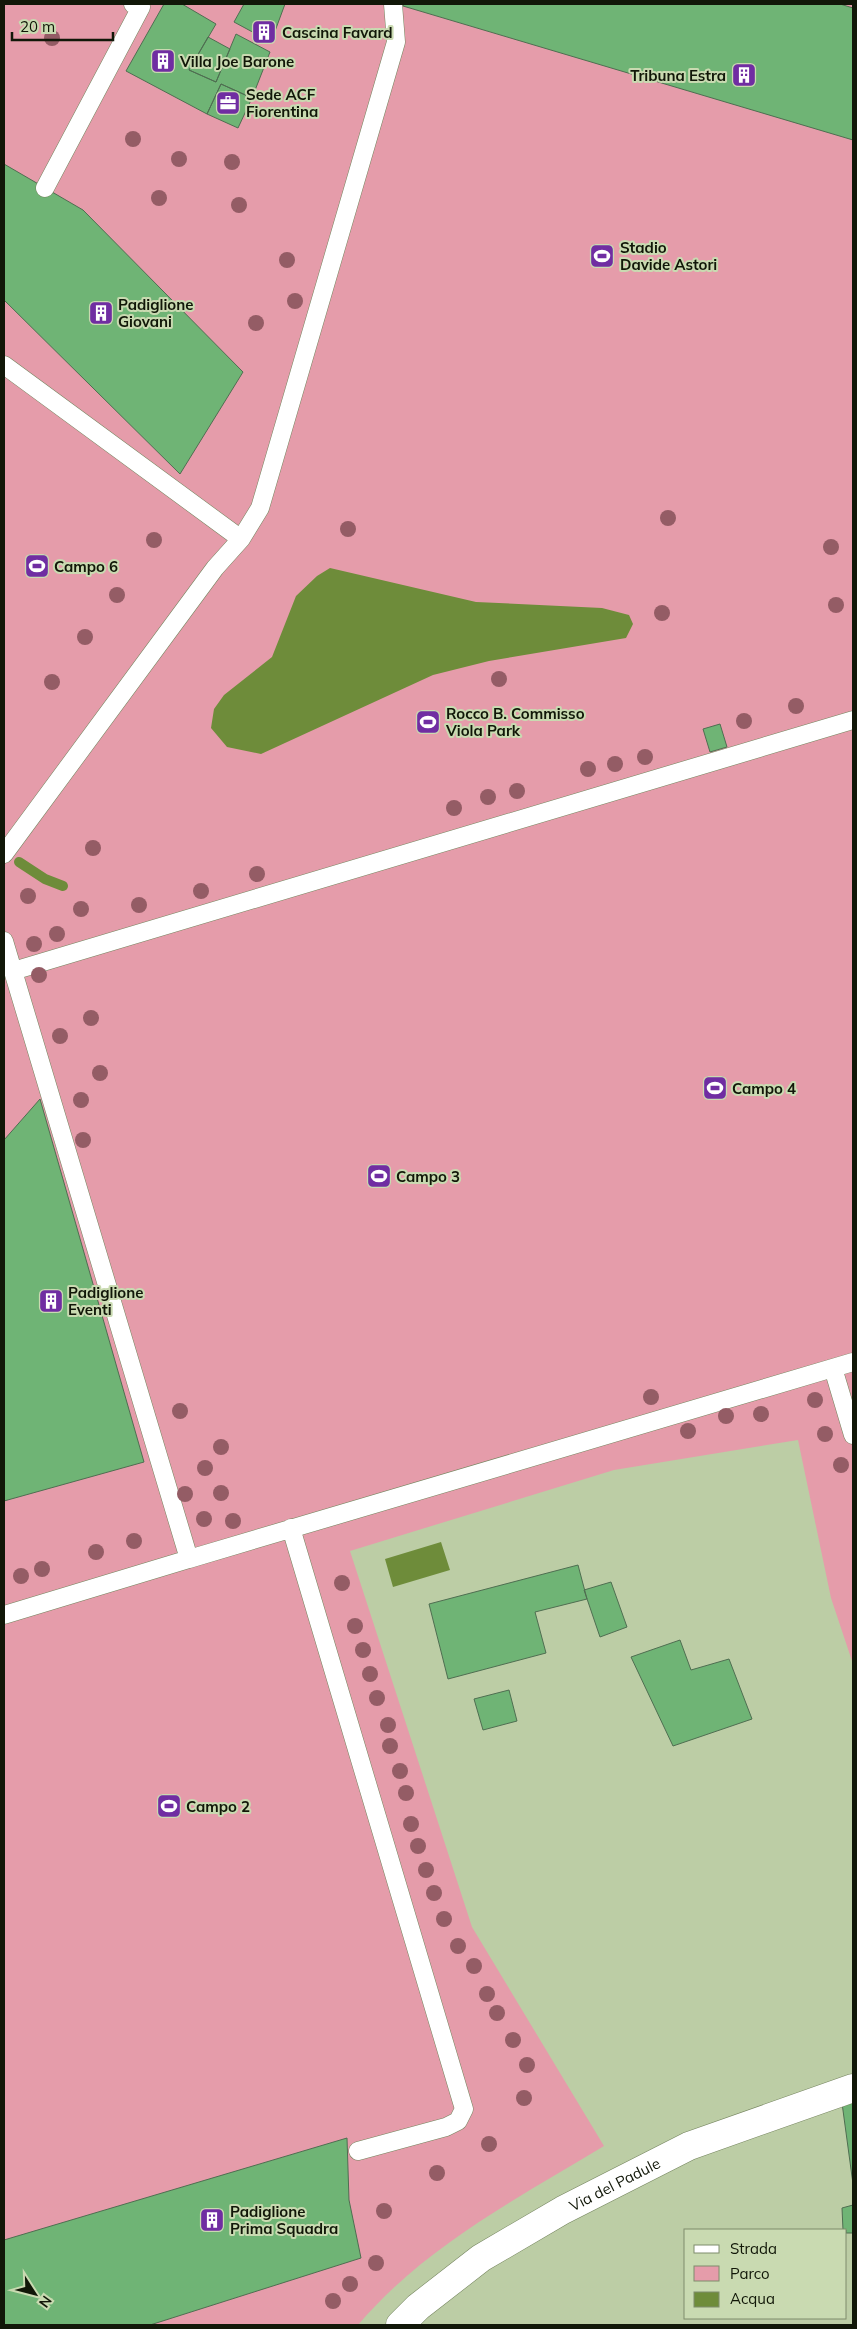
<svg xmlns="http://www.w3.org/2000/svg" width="857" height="2329" viewBox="0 0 857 2329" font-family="Mulish,sans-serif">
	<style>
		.green { fill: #e59caa }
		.water { fill: #6e8c3a }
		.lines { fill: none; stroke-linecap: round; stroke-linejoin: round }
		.stream { stroke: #6e8c3a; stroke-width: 10 }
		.building { fill: #6fb475; stroke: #4f6e51 }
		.lane-casing { stroke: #74845e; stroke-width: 19 }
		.street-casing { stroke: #74845e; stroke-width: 29 }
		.lane { stroke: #fff; stroke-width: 18 }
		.street { stroke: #fff; stroke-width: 28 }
		.tree { fill: #945c65 }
		.labels { text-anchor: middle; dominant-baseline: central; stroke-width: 4; stroke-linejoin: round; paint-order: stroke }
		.poi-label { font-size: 15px; font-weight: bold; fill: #111708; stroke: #c9dab1; text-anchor: start }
		.street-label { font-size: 15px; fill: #111708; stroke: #c9dab1 }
	</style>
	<rect width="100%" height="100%" fill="#bccda5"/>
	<path class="green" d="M4,4h849v1660l-22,-66 -33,-158 -184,30 -264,81 122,376 132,219c-86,52 -180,101 -246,179h-354z"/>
	<path class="water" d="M330,568l146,34 126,6 27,7 4,9 -7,14 -137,23 -56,14 -172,79 -34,-7 -16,-19 3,-19 10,-14 48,-38 24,-61 21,-20z
		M441,1542l9,28 -57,17 -8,-28z"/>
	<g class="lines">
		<path class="stream" d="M19,862l26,17 18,7"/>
	</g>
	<path class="building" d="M164,4h18l34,20 -27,46 27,12 20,-48 34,18 -18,46 -31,-14 -14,30 -81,-43z
		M244,4h41l-14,38 -37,-20z
		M403,4h437l13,4v132l-450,-134z
		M208,37l22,12 -14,33 -27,-12z
		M221,84l31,14 -14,30 -31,-14z
		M4,164l79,46 160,162 -63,102 -176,-174z
		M720,724l7,23 -17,5 -7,-23z
		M40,1099l104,363 -140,39v-361z
		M578,1565l9,34 -52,13 11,41 -98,26 -19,-75z
		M611,1582l16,45 -27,10 -16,-47z
		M680,1640l11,30 38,-11 23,60 -79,27 -42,-89z
		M509,1690l8,31 -34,9 -9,-31z
		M853,2101v83l-11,-81z
		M347,2138l2,62 12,58 -211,67h-146v-85z
		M853,2205v28h-7v-3h-3l-1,-22z"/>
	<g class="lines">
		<defs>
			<path id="lane" d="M45,188l96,-181 -8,-3
				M4,365l237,174
				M4,854l211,-286 26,-29 19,-31 136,-466 -3,-38
				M4,941l185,618 -185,56
				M13,971l840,-251
				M833,1368l20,67
				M291,1528l173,581 -6,12 -12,6 -88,24
				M189,1559l664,-197"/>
			<g id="street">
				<path id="s1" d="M400,2325l18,-18 63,-49 82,-48 126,-64 164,-58"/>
			</g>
		</defs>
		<use href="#lane" class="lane-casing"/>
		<use href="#street" class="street-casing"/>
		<use href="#lane" class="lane"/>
		<use href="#street" class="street"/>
	</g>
	<g class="tree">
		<circle cx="52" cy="38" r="8"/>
		<circle cx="133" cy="139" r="8"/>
		<circle cx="179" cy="159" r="8"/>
		<circle cx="232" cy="162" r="8"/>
		<circle cx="159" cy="198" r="8"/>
		<circle cx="239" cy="205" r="8"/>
		<circle cx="287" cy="260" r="8"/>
		<circle cx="295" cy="301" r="8"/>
		<circle cx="256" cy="323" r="8"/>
		<circle cx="668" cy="518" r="8"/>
		<circle cx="348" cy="529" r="8"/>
		<circle cx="154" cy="540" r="8"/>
		<circle cx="831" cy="547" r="8"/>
		<circle cx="117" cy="595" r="8"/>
		<circle cx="836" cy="605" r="8"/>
		<circle cx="662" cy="613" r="8"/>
		<circle cx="85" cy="637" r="8"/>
		<circle cx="499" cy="679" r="8"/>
		<circle cx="52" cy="682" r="8"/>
		<circle cx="796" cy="706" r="8"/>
		<circle cx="744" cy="721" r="8"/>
		<circle cx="645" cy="757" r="8"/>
		<circle cx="615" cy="764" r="8"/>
		<circle cx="588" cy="769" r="8"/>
		<circle cx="517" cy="791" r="8"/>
		<circle cx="488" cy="797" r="8"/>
		<circle cx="454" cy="808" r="8"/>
		<circle cx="93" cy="848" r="8"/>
		<circle cx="257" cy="874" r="8"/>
		<circle cx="201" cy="891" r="8"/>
		<circle cx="28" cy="896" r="8"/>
		<circle cx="139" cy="905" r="8"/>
		<circle cx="81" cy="909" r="8"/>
		<circle cx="57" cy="934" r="8"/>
		<circle cx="34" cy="944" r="8"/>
		<circle cx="39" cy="975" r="8"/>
		<circle cx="91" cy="1018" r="8"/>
		<circle cx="60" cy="1036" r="8"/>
		<circle cx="100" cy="1073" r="8"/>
		<circle cx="81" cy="1100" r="8"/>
		<circle cx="83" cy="1140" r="8"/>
		<circle cx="651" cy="1397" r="8"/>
		<circle cx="815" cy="1400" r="8"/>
		<circle cx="180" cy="1411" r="8"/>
		<circle cx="761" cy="1414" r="8"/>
		<circle cx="726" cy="1416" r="8"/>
		<circle cx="688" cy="1431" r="8"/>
		<circle cx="825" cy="1434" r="8"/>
		<circle cx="221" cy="1447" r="8"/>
		<circle cx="841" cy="1465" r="8"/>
		<circle cx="205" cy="1468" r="8"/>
		<circle cx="221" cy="1493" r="8"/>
		<circle cx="185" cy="1494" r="8"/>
		<circle cx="204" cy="1519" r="8"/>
		<circle cx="233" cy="1521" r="8"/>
		<circle cx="134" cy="1541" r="8"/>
		<circle cx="96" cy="1552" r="8"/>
		<circle cx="42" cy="1569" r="8"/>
		<circle cx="21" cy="1576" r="8"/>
		<circle cx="342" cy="1583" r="8"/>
		<circle cx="355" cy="1626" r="8"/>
		<circle cx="363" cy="1650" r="8"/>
		<circle cx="370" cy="1674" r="8"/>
		<circle cx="377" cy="1698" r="8"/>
		<circle cx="388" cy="1725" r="8"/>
		<circle cx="390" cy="1746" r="8"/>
		<circle cx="400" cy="1771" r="8"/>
		<circle cx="406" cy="1793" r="8"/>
		<circle cx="411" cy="1824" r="8"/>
		<circle cx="418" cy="1846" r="8"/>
		<circle cx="426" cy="1870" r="8"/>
		<circle cx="434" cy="1893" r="8"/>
		<circle cx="444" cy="1919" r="8"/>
		<circle cx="458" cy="1946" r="8"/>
		<circle cx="474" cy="1966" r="8"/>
		<circle cx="487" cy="1994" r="8"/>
		<circle cx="497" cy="2013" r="8"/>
		<circle cx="513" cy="2040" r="8"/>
		<circle cx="527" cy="2065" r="8"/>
		<circle cx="524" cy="2098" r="8"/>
		<circle cx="489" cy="2144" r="8"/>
		<circle cx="437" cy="2173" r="8"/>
		<circle cx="384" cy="2211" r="8"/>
		<circle cx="376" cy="2263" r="8"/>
		<circle cx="350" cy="2284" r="8"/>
		<circle cx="333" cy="2301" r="8"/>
	</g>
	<defs>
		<symbol id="building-square" viewBox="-11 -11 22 22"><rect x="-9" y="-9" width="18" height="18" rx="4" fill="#702da2" stroke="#c9dab1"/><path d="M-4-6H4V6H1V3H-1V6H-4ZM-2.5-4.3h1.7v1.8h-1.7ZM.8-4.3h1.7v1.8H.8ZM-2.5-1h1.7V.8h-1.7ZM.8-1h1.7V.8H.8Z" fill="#fff"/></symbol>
		<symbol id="office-square" viewBox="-11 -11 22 22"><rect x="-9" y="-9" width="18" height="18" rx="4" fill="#702da2" stroke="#c9dab1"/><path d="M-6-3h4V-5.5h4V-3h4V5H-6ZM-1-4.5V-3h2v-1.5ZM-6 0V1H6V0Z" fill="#fff"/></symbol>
		<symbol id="stadium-square" viewBox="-11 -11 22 22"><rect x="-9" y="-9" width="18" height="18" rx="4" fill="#702da2" stroke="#c9dab1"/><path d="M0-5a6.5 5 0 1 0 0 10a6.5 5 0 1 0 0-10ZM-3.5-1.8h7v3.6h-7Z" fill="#fff"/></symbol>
	</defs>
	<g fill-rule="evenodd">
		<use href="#building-square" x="250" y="18" width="28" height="28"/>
		<use href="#building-square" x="149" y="47" width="28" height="28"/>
		<use href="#building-square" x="730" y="61" width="28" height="28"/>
		<use href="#office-square" x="214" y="89" width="28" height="28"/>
		<use href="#stadium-square" x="588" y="242" width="28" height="28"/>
		<use href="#building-square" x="87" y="299" width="28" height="28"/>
		<use href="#stadium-square" x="23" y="552" width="28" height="28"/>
		<use href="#stadium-square" x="414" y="708" width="28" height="28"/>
		<use href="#stadium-square" x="701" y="1074" width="28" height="28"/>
		<use href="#stadium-square" x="365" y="1162" width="28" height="28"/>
		<use href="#building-square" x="37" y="1287" width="28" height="28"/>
		<use href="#stadium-square" x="155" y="1792" width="28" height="28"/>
		<use href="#building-square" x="198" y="2206" width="28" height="28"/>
	</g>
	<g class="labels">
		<g class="poi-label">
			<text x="282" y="32">Cascina Favard</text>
			<text x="180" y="61">Villa Joe Barone</text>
			<text x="726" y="75" text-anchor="end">Tribuna Estra</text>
			<text x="246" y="94">Sede ACF<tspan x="246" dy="17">Fiorentina</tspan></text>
			<text x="620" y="247">Stadio<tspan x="620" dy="17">Davide Astori</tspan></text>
			<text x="118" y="304">Padiglione<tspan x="118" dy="17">Giovani</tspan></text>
			<text x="54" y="566">Campo 6</text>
			<text x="446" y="713">Rocco B. Commisso<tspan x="446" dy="17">Viola Park</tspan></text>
			<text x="732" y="1088">Campo 4</text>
			<text x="396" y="1176">Campo 3</text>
			<text x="68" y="1292">Padiglione<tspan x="68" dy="17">Eventi</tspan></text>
			<text x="186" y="1806">Campo 2</text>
			<text x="230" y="2211">Padiglione<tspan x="230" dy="17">Prima Squadra</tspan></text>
		</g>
		<g class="street-label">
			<text stroke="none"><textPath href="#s1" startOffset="258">Via del Padule</textPath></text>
		</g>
	</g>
	<rect width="857" height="2329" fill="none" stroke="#111708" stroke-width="10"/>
	<rect x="684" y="2229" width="162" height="90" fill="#c9dab1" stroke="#7f8c6d"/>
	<rect x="694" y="2245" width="25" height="8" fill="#ffffff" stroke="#7f8c6d"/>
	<text x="730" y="2254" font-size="15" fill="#111708">Strada</text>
	<rect x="694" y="2266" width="25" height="15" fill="#e59caa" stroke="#7f8c6d"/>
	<text x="730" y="2279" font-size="15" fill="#111708">Parco</text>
	<rect x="694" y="2292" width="25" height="15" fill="#6e8c3a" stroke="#7f8c6d"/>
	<text x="730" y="2304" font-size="15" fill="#111708">Acqua</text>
	<g transform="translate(35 2294) rotate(126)" stroke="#c9dab1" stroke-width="4" paint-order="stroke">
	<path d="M0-4L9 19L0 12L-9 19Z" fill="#111708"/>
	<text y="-8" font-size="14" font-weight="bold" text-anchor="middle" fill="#111708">N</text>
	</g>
	<path d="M12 32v8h101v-8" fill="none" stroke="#111708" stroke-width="2.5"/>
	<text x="20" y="32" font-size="15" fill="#111708" stroke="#c9dab1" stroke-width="4" paint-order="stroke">20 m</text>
</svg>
